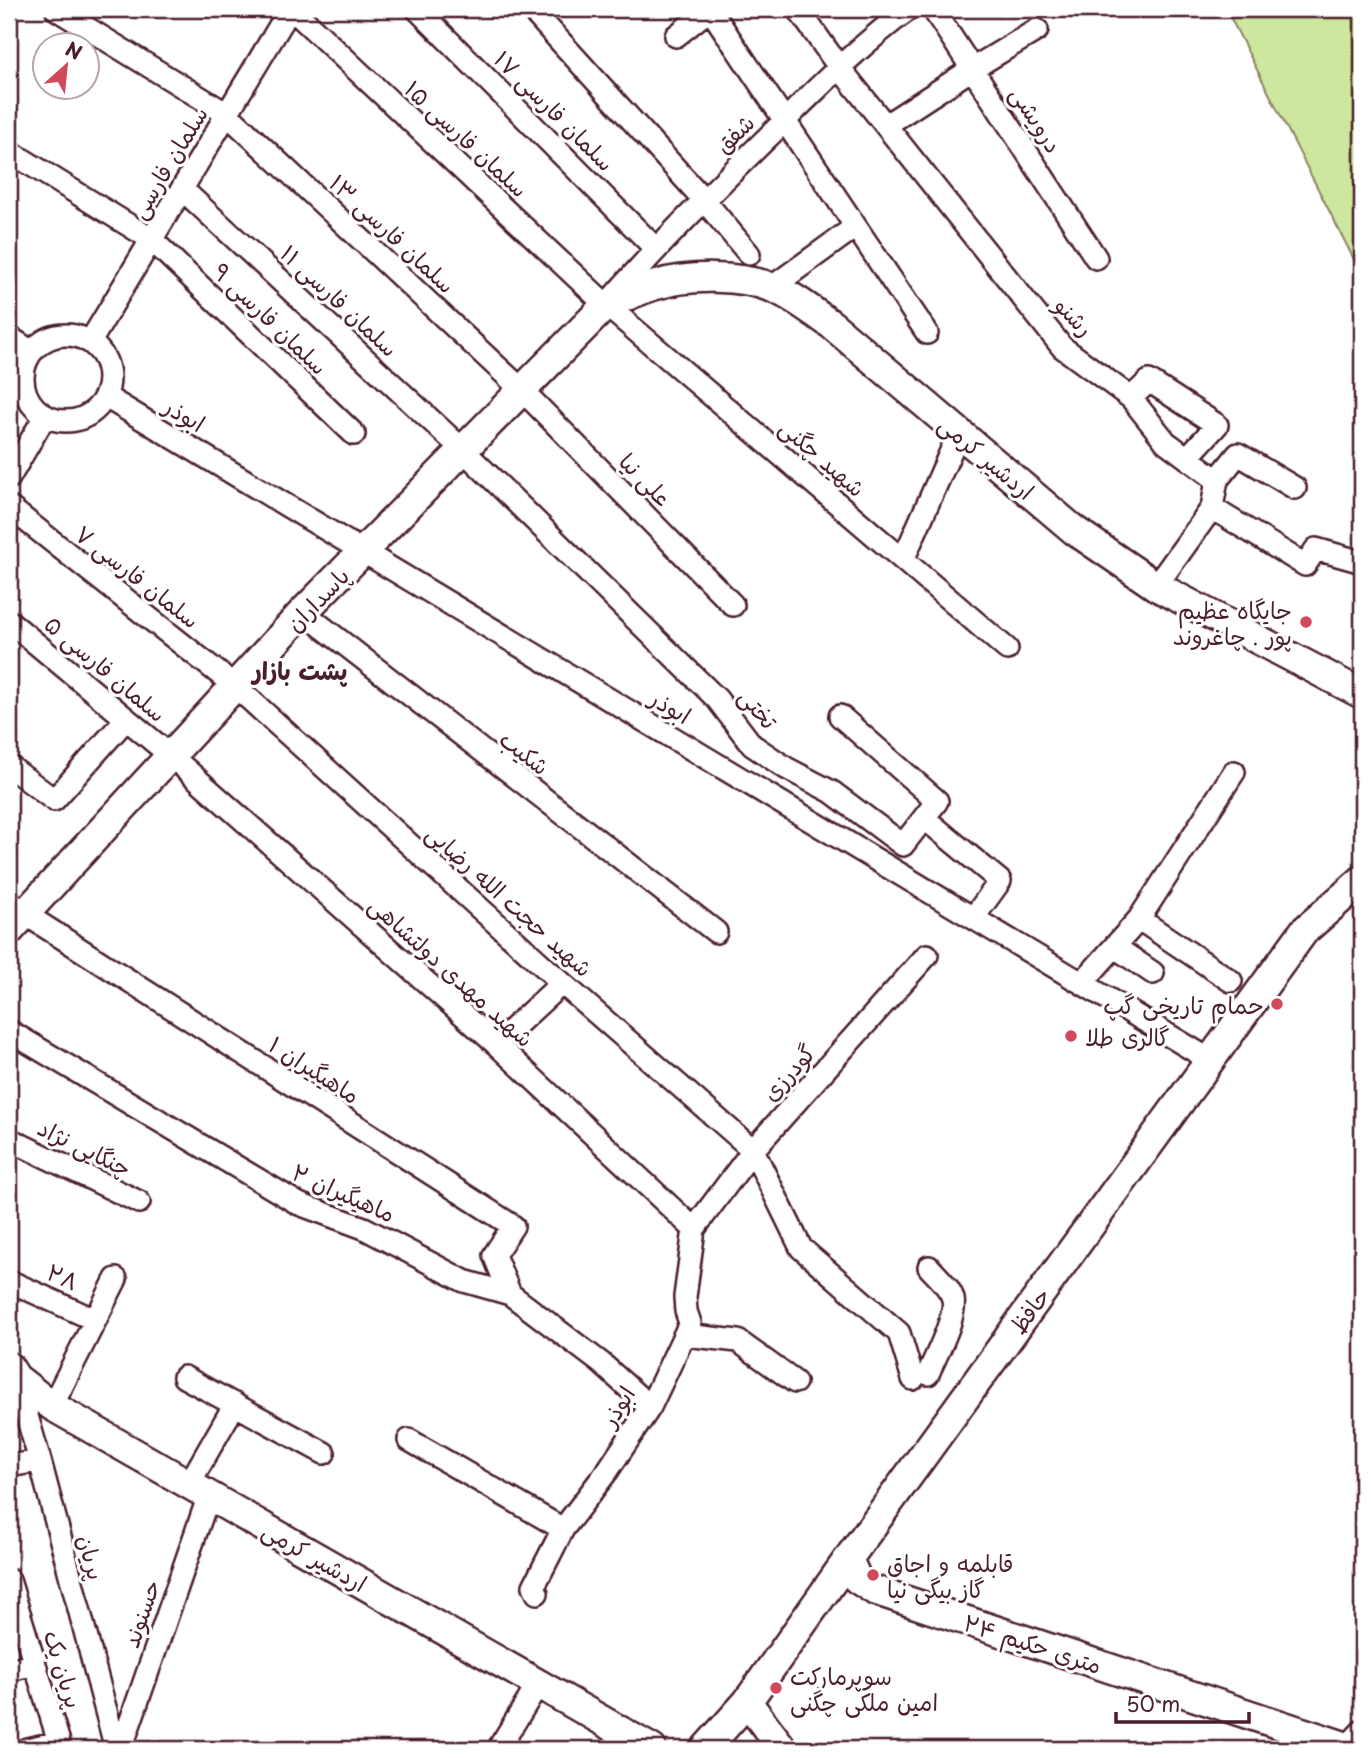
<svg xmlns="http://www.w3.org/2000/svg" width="1371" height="1758" viewBox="0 0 1371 1758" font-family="'Playpen Sans','Playpen Sans Arabic',sans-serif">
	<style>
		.green { fill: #cde79e; stroke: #8c8364; stroke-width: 2 }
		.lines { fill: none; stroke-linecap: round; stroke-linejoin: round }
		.minor-casing { stroke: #4a1f2b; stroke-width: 26 }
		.major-casing { stroke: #4a1f2b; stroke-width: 33 }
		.minor { stroke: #fff; stroke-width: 21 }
		.major { stroke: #fff; stroke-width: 28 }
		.poi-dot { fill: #d1495b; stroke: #fff; stroke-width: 2.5 }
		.labels { text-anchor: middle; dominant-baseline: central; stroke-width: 6; stroke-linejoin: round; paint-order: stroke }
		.street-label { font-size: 23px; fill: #4a1f2b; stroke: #fff }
		.poi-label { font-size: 23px; fill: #4a1f2b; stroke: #fff; text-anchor: start }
		.neighbourhood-label { font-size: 24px; font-weight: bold; fill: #4a1f2b; stroke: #fff }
	</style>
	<rect width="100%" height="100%" fill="#fff"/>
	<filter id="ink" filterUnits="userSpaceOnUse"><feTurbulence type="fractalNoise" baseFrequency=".0143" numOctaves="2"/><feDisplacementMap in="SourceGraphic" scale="14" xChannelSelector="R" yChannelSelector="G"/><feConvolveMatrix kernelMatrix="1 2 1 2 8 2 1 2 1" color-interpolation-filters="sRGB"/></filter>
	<g filter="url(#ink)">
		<path class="green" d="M1226,9h136v266z"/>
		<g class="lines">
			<defs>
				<path id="minor" d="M56,9l171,105 295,276 211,215
					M292,9l314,296 401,344
					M417,9l238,239
					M531,9l173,191 45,54
					M798,9l41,58 223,280 69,51 35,44 51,38 -5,28 -56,78
					M933,9l163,249
					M676,36l34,-27 217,324
					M886,125l86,-56 65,-39
					M9,151l142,88 203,195
					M182,189l281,261 254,249 35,46 34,23 46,24 71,53 34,-44 -97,-85
					M772,287l83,-60
					M608,303c50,-58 104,-111 159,-165 46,-45 90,-91 142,-129
					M23 378a43 43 0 1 1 86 0a43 43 0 1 1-86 0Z
					M9,337l23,15
					M90,342l200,-333
					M106,397c366,223 737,441 1104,663
					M1131,398l18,-17 68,44 -30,33
					M9,478l36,-62
					M1217,480l21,-26 57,34
					M9,507l226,179 327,297 191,167 48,98 98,85 14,46
					M1212,508l93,57 11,-16 46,13
					M903,560l56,-127
					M303,612l413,320
					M9,621l162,135 325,288 198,185
					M9,766l45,34 72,-81
					M924,818l76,63 -26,36
					M9,901l16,13 488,312 -19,29 16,39
					M1139,919l92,62
					M1115,947l38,26
					M1082,983l57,-64 95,-147
					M9,1031l290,173 65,24 100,53 46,13 91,69 49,44
					M496,1044l66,-61
					M9,1139l130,63
					M9,1281l86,39
					M685,1335l53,6 57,41
					M928,1374c7,-17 29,-57 25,-75 -3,-12 -16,-23 -24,-32
					M184,1377l140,76
					M10,1379l6,-1 24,83 76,288
					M52,1406l64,-127
					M409,1440l154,89
					M9,1466l31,-5
					M189,1484l46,-80
					M9,1580l50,162 -32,7
					M537,1593l-3,-7 29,-57 45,-59 42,-63 40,-84 -4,-12 -1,-14 9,-68 59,-79 174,-195
					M9,1670l26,-6
					M1347,1747l15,-16
					M121,1749l88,-254
					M498,1749l41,-66"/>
				<path id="major" d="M9,931l294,-319 303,-307c16,-7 33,-15 50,-20 32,-10 85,-10 117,3 21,8 40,24 59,37l242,205 82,56 206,108
					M9,1367l7,11 36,28 600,343
					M848,1559l9,20 17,11 479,159
					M747,1702l36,47
					M705,1749l42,-47 101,-143 456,-628 58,-51"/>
			</defs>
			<use href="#minor" class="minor-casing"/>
			<use href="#major" class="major-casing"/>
			<use href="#minor" class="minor"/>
			<use href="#major" class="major"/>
		</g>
	</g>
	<g class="poi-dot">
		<circle cx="1306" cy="622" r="7"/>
		<circle cx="1277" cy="1004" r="7"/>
		<circle cx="1071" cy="1036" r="7"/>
		<circle cx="873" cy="1575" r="7"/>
		<circle cx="776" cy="1688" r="7"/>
	</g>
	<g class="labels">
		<g class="street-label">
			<text transform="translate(555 110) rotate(45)">سلمان فارسی ۱۷</text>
			<text transform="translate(1037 119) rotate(57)">درویشی</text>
			<text transform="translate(734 133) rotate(-44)">شفق</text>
			<text transform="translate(467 138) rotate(43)">سلمان فارسی ۱۵</text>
			<text transform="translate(168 162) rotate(-59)">سلمان فارسی</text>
			<text transform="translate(393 233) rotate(43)">سلمان فارسی ۱۳</text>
			<text transform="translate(340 300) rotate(43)">سلمان فارسی ۱۱</text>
			<text transform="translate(1075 316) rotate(47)">رشنو</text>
			<text transform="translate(271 318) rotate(44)">سلمان فارسی ۹</text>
			<text transform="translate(185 414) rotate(31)">ابوذر</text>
			<text transform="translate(823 457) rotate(41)">شهید چگنی</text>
			<text transform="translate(987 457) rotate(40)">اردشیر کرمی</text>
			<text transform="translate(646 479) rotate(46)">علی نیا</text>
			<text transform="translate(138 576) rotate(38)">سلمان فارسی ۷</text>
			<text transform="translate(317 599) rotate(-46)">پاسداران</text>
			<text transform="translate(106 668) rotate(40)">سلمان فارسی ۵</text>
			<text transform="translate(671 706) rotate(31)">ابوذر</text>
			<text transform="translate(759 708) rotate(50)">تختی</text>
			<text transform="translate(525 752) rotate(38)">شکیب</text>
			<text transform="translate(510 900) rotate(42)">شهید حجت الله رضایی</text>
			<text transform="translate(452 971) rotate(42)">شهید مهدی دولتشاهی</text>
			<text transform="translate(315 1069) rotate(33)">ماهیگیران ۱</text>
			<text transform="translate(788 1072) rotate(-48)">گودرزی</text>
			<text transform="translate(85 1147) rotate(26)">چنگایی نژاد</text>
			<text transform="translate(344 1192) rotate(24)">ماهیگیران ۲</text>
			<text transform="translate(63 1276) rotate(24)">۲۸</text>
			<text transform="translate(1029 1310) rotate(-54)">حافظ</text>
			<text transform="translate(617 1406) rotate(-58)">ابوذر</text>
			<text transform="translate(315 1556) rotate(30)">اردشیر کرمی</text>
			<text transform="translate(92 1557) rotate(75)">پریان</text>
			<text transform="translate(140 1614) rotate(-71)">حسنوند</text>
			<text transform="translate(1033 1643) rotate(18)">۲۴ متری حکیم</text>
			<text transform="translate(64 1669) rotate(73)">پریان یک</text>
		</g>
		<g class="poi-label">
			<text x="1292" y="609" text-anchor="end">جایگاه عظیم<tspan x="1292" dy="26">پور . چاغروند</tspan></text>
			<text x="1263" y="1004" text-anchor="end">حمام تاریخی گپ</text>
			<text x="1085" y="1036">گالری طلا</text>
			<text x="887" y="1562">قابلمه و اجاق<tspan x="887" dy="26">گاز بیگی نیا</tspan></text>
			<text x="790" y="1675">سوپرمارکت<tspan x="790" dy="26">امین ملکی چگنی</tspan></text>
		</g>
		<g class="neighbourhood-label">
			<text x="300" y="670">پشت بازار</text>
		</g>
	</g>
	<rect width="1371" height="1758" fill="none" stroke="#fff" stroke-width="35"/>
	<rect x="18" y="18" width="1336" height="1723" fill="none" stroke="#4a1f2b" stroke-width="2.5" filter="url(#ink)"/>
	<g transform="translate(66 66) rotate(27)"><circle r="33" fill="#ffffff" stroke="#b7a5aa" stroke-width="2"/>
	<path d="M0-5L12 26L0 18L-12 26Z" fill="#d1495b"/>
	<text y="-10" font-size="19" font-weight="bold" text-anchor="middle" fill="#4a1f2b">N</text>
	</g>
	<path d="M1116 1712v10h133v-10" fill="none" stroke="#4a1f2b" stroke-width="3.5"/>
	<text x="1126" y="1712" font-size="21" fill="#4a1f2b" stroke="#ffffff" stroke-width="5" paint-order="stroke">50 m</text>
</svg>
